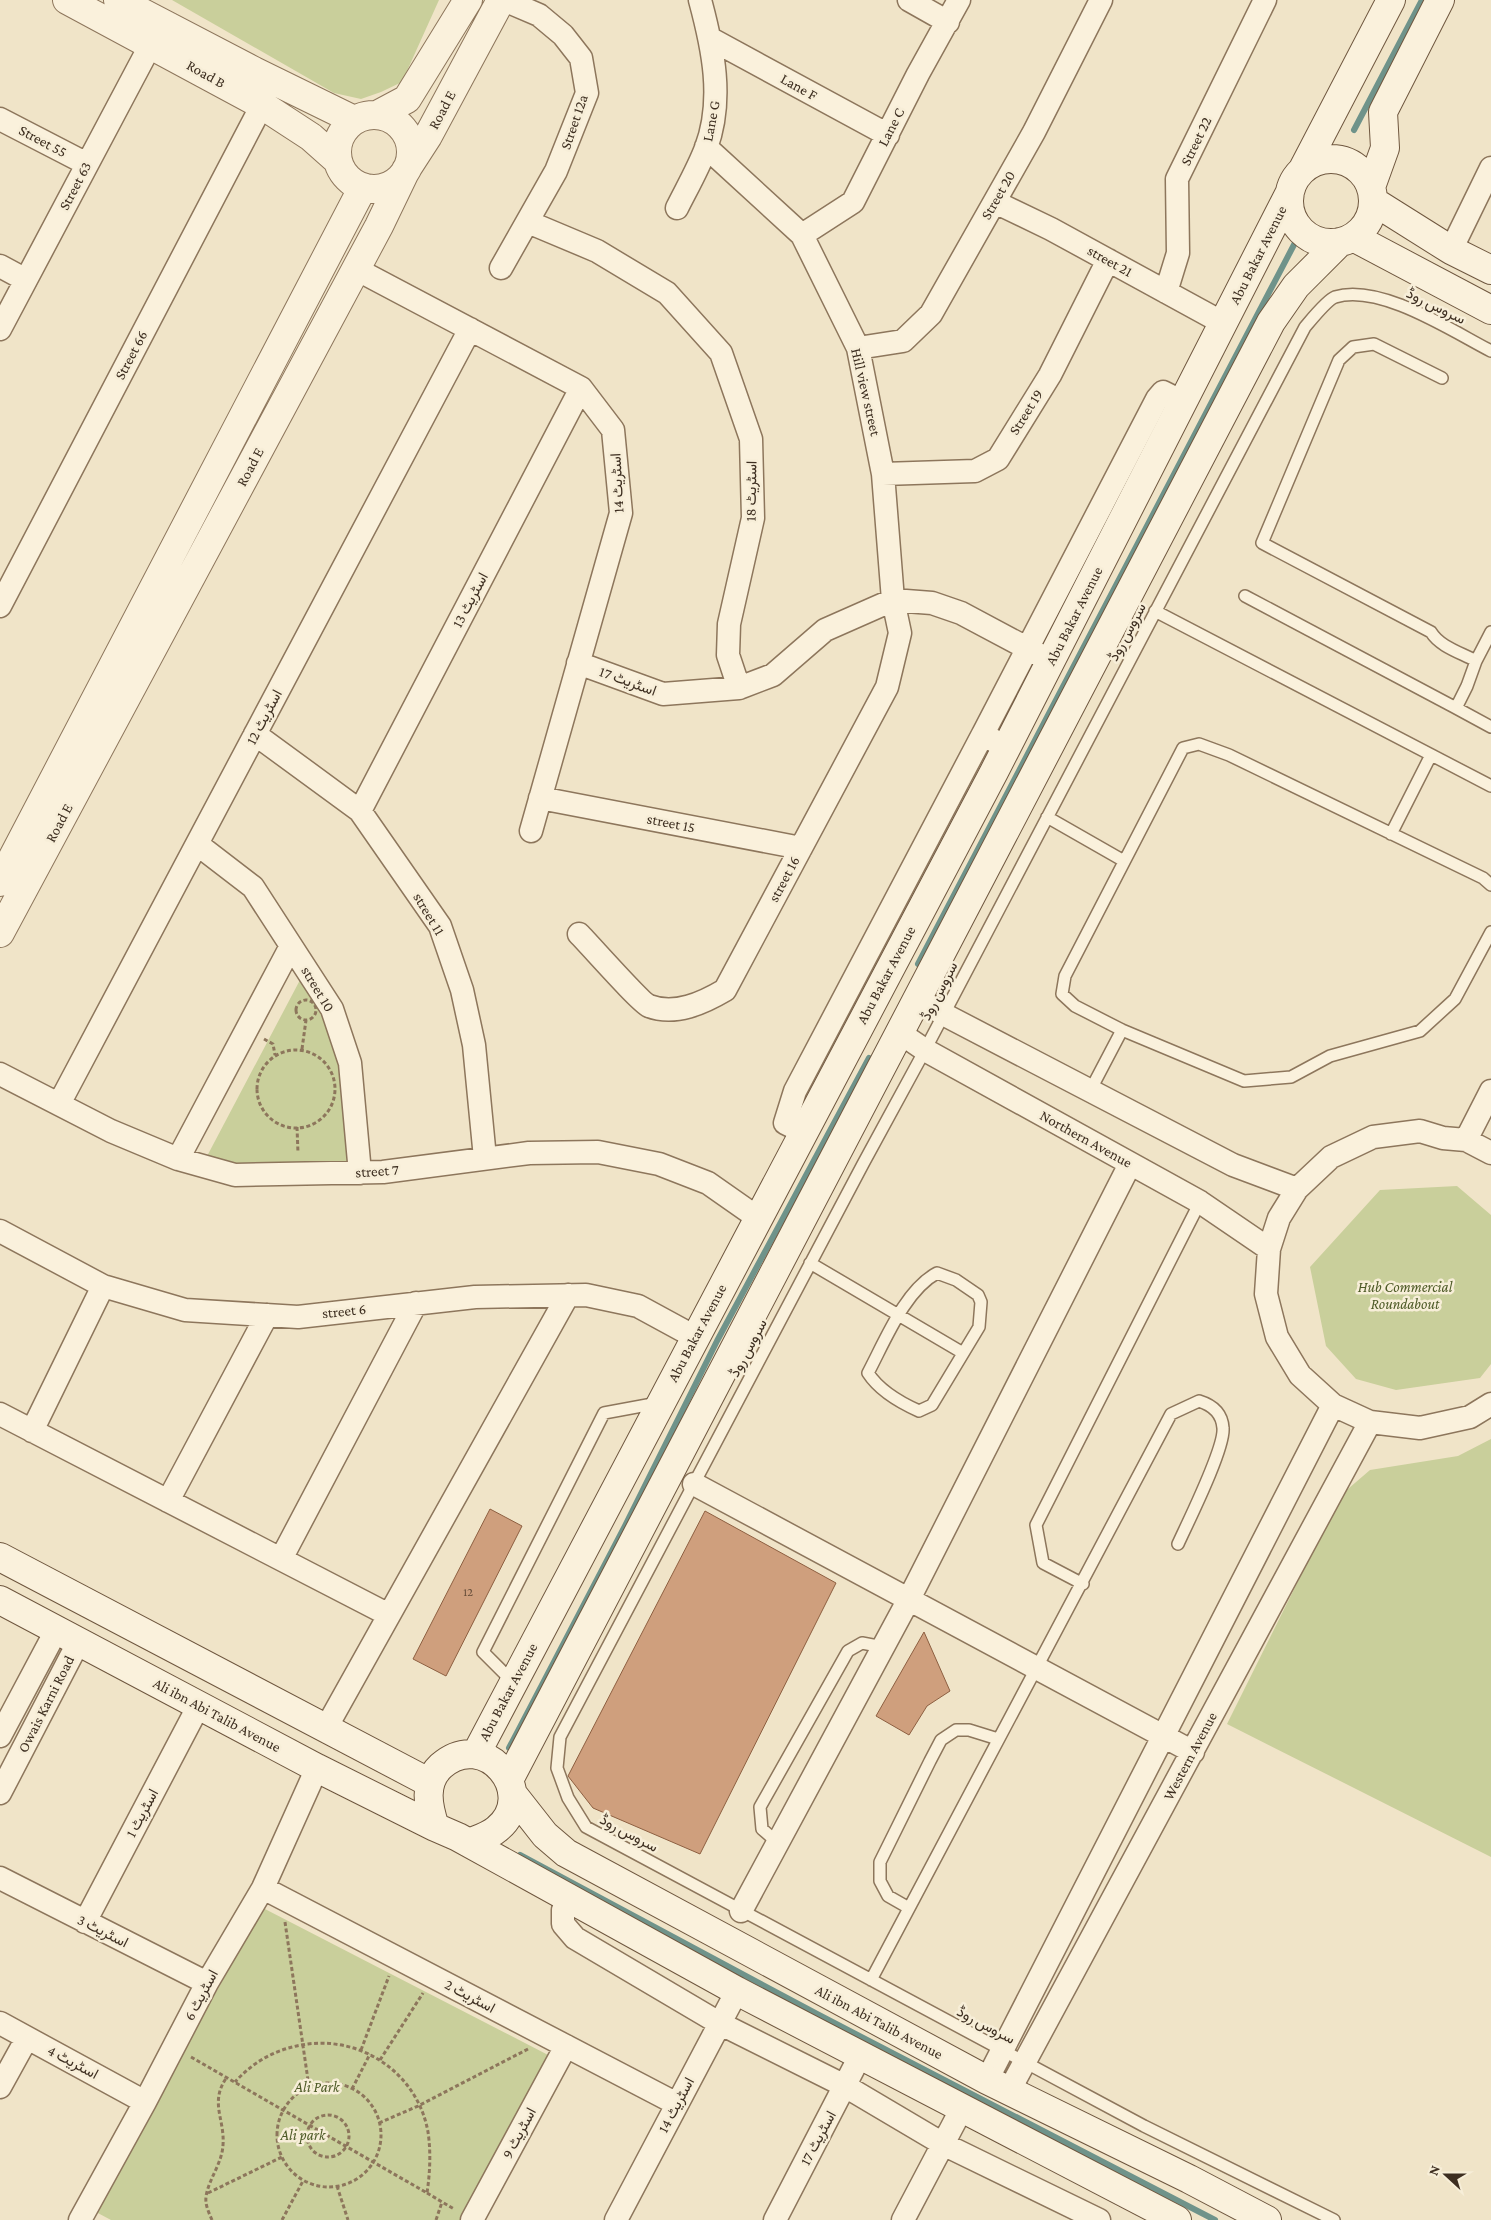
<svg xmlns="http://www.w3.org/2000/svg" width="1491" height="2220" viewBox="0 0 1491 2220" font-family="'Crimson Pro',Vazirmatn,serif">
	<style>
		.green { fill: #c9cf9b }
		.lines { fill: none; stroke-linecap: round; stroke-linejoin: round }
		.stream { stroke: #6f938a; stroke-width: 6 }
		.building { fill: #cf9f7d; stroke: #8d5f41 }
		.service-casing { stroke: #8d765c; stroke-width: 14 }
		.minor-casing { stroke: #8d765c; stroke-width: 25 }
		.tertiary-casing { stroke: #8d765c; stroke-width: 30 }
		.secondary-casing { stroke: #6f573f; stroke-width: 30 }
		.path { stroke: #8d765c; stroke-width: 3; stroke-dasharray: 4 2.5; stroke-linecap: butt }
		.service { stroke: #faf1dc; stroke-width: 11 }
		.minor { stroke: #faf1dc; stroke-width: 22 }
		.tertiary { stroke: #faf1dc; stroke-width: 28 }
		.secondary { stroke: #faf1dc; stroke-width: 28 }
		.labels { text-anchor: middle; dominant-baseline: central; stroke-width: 5; stroke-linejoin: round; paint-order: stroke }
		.number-label { font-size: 12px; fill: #624a37 }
		.street-label { font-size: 15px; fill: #3d2e20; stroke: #f7eed8 }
		.park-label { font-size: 15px; font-style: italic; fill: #4d5a26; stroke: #f7eed8 }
	</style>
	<rect width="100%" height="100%" fill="#f0e4c8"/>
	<path class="green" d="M172,0h267l-37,82 -21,10 -20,7 -27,-6z
		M300,980l28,39 11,33 14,113 -100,4 -48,-9z
		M1457,1186l34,29v149l-11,14 -84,12 -40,-11 -30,-33 -16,-79 70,-77z
		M1491,1439v418l-264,-133 114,-229 29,-25 88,-14z
		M263,1908l289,149 -85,163h-356l-17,-9z"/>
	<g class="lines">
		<path class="stream" d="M1354,130l68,-130
			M918,964l379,-725
			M509,1748l116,-222 92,-185 152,-283
			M520,1855l297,159 398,206"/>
	</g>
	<path class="building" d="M490,1509l32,17 -76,150 -33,-17z
		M705,1511l131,72 -136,271 -107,-46 -25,-32z
		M924,1632l26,59 -23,15 -18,29 -33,-19z"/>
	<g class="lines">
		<defs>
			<path id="service" d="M1442,378l-68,-34 -21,3 -14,13 -77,183 169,89c9,15 31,21 45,29l-9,25 -11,22 35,19
				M1245,596l211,112
				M1155,611l336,175
				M1476,661l15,-29
				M1047,817l77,44
				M1391,834l40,-79
				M1491,885l-8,-7 -254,-123 -30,-11 -16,4 -118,228 -3,18 13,12 47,24 122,51 47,-4 39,-21 90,-25 35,-32 36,-67
				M1090,1091l32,-61
				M810,1263l153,90
				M937,1273l19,7 22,15 3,7 -2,25 -47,78 -13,6c-18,-8 -40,-21 -51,-38 17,-32 37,-83 69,-100z
				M1083,1584l-40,-21 -7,-38 164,-323
				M513,1682l-30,-30 121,-239 54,-10
				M778,1843l-16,-14 -2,-22 88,-156 14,-8 21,4
				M909,1908l-21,-12 -8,-15v-19l50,-101 11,-21 15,-10h13l29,9
				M871,1980l300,-566 28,-13c13,4 23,12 24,27 2,20 -35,94 -45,116
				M1334,2220l-190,-94 -558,-299 -18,-29 -11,-30 3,-31 303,-573 62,-114 380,-723c6,-7 22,-27 30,-30 45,-14 117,34 156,54"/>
			<path id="minor" d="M909,0l39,22
				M711,39l177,96
				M0,119l87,45
				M995,202l56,27 172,94
				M677,208c10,-20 21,-39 29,-60 18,-48 7,-100 -6,-148
				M528,222l69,29 70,42 54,60 30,86 2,79 -24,106 -1,31 11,33 34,-13 52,-45 68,-30 39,3 29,10 90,48
				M802,235l51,-33 65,-128 41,-74
				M1451,250l40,-82
				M0,266l26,14
				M501,268l55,-97 31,-78 -6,-35 -18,-23 -24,-20 -35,-15
				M356,269l225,119 32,42 8,83 -90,318
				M1166,292l12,-39 -1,-74 88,-179
				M0,329l151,-285
				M858,348l45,-7 28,-27 103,-182 67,-132
				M883,474l92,-3 23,-12 52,-84 58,-115
				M0,606l262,-501
				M578,663l85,31 76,-6
				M255,734l105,77 80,115 22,64 12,55 11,113
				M983,734l174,-335 6,-7 20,10
				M540,798l261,50
				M360,811l221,-423
				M197,844l56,43 79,122 18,54 10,110
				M579,934c11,11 61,68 70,72 26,10 54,-3 76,-16l162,-303 13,-54 -7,-33 -10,-126 -25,-126 -56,-113 -96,-88
				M917,998l26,16 290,151 64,24
				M900,1033l25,17 275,152 69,47
				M0,1074l111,57 67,28 57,16 148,-3 146,-19 69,-1 61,12 49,19 50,35
				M59,1104l411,-775
				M803,1132l-18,-9 10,-32 188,-357 23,14
				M1466,1140l25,-49
				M1491,1153l-25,-13 -23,-2 -23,-7 -47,6 -42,20 -34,32 -18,29 -10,31 -3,45 11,43 23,38 33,30 37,17 50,6 50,-11 21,-13
				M178,1159l113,-213
				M0,1231l103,55 82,24 113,7 177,-20 111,-2 52,11 57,31
				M0,1414l389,201
				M32,1431l71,-145
				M694,1484l499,268
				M168,1501l99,-186
				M281,1559l135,-256
				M326,1728l242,-433
				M0,1736l57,-107
				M0,1793l79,-152
				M0,1878l207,105
				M263,1888l414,216
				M568,1899l-5,11v14l12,14 144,85 126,63 98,58 156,76
				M741,1911l168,-312 221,-435
				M85,1922l114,-217
				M0,2023l145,79
				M987,2080l346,-675
				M0,2087l27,-49
				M1009,2091l361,-669
				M80,2220l65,-118 62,-119 56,-95 54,-120
				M472,2220l94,-174
				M616,2220l121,-229
				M775,2220l85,-164
				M903,2220l59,-112"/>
			<path id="tertiary" d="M67,0l195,105 49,32 27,24
				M118,0l136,71 100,49
				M377,115l30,-16 61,-99
				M337 152a37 37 0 1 1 74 0a37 37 0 1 1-74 0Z
				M0,882l363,-695
				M0,933l379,-707 27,-56 22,-34 73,-136"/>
			<path id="secondary" d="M1289 201a42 42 0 1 1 84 0a42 42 0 1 1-84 0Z
				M1303,169l88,-169
				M1371,187l14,-39 -2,-36 57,-112
				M1373,201l78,49 40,20
				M1353,237l138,73
				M0,1557l430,226
				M0,1600l317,168 118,59
				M476,1754l518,-982 296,-580
				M509,1780l762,-1458 25,-36 44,-44
				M512,1793l33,42 21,18 421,227 202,99 78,41
				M469,1843c9,-4 20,-7 28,-14 43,-35 -12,-102 -56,-63 -18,17 -13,40 -6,61l23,10 279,154 440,229"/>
		</defs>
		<use href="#service" class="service-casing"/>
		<use href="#minor" class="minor-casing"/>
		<use href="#tertiary" class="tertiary-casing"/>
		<use href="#secondary" class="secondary-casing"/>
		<path class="path" d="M296 1010a10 10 0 1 1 20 0a10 10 0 1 1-20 0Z
			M264,1039l9,5 2,11
			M302,1049l4,-29
			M257 1089a39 39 0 1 1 78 0a39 39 0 1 1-78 0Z
			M297,1127l1,26
			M285,1922l24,165
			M361,2050l28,-74
			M191,2057l236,136c3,-20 4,-41 1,-61 -10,-57 -64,-95 -120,-88 -30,4 -53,16 -73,38
			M380,2060l43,-67
			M277 2135a52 52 0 1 1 104 0a52 52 0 1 1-104 0Z
			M352,2089l18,-35
			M307 2136a21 21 0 1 1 42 0a21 21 0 1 1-42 0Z
			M379,2123l39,-17 110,-57
			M337,2186l11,34
			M208,2193l74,-36
			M427,2193l27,16
			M212,2220c-3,-7 -7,-15 -6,-23 2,-17 16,-33 17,-52 2,-26 -14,-43 4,-68
			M282,2220l21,-39
			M436,2220l6,-18"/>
		<use href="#service" class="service"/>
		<use href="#minor" class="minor"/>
		<use href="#tertiary" class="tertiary"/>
		<use href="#secondary" class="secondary"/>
	</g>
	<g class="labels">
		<g class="number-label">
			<text x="468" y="1592">12</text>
		</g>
		<g class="street-label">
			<text transform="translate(206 74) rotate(29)">Road B</text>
			<text transform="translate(799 87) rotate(29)">Lane F</text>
			<text transform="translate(442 110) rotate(-62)">Road E</text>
			<text transform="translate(711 121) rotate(-79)">Lane G</text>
			<text transform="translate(574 122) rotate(-71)">Street 12a</text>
			<text transform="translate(891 127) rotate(-63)">Lane C</text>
			<text transform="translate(43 141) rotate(28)">Street 55</text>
			<text transform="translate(1196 141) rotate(-64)">Street 22</text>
			<text transform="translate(75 186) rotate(-62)">Street 63</text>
			<text transform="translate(998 195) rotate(-60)">Street 20</text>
			<text transform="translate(1258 255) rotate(-63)">Abu Bakar Avenue</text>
			<text transform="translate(1110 261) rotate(29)">street 21</text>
			<text transform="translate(1436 306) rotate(26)">سروس روڈ</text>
			<text transform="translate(131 355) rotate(-62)">Street 66</text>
			<text transform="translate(866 392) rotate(77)">Hill view street</text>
			<text transform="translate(1026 412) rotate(-58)">Street 19</text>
			<text transform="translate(250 467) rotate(-62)">Road E</text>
			<text transform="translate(617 483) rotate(-93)">اسٹریٹ 14</text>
			<text transform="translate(751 491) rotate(-89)">اسٹریٹ 18</text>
			<text transform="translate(470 600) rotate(-62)">اسٹریٹ 13</text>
			<text transform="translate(1074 616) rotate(-63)">Abu Bakar Avenue</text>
			<text transform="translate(1127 632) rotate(-62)">سروس روڈ</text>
			<text transform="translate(628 681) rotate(20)">اسٹریٹ 17</text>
			<text transform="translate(264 717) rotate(-62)">اسٹریٹ 12</text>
			<text transform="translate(59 823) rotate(-62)">Road E</text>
			<text transform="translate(671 823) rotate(11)">street 15</text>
			<text transform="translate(784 879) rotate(-62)">street 16</text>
			<text transform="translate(429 914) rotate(59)">street 11</text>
			<text transform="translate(886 975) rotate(-62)">Abu Bakar Avenue</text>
			<text transform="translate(318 989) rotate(59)">street 10</text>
			<text transform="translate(939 991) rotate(-63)">سروس روڈ</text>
			<text transform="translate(1086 1139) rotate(29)">Northern Avenue</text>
			<text transform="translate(377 1171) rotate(-4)">street 7</text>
			<text transform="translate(344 1311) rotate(-6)">street 6</text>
			<text transform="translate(697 1333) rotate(-62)">Abu Bakar Avenue</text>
			<text transform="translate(748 1348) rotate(-62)">سروس روڈ</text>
			<text transform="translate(508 1692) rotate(-62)">Abu Bakar Avenue</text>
			<text transform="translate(46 1704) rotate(-63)">Owais Karni Road</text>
			<text transform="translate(217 1715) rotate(28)">Ali ibn Abi Talib Avenue</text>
			<text transform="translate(1190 1756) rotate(-62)">Western Avenue</text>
			<text transform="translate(142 1813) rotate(-62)">اسٹریٹ 1</text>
			<text transform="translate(629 1833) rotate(28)">سروس روڈ</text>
			<text transform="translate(103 1931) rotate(27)">اسٹریٹ 3</text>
			<text transform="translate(201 1995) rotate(-62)">اسٹریٹ 6</text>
			<text transform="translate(470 1996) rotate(28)">اسٹریٹ 2</text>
			<text transform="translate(879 2022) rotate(28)">Ali ibn Abi Talib Avenue</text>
			<text transform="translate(986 2025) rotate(28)">سروس روڈ</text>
			<text transform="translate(73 2062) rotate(28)">اسٹریٹ 4</text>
			<text transform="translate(676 2105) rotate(-62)">اسٹریٹ 14</text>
			<text transform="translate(519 2133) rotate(-62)">اسٹریٹ 9</text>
			<text transform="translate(818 2138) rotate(-62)">اسٹریٹ 17</text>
		</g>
		<g class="park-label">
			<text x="1405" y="1287">Hub Commercial<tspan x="1405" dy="17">Roundabout</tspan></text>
			<text x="317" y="2087">Ali Park</text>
			<text x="303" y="2135">Ali park</text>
		</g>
	</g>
	<g transform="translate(1446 2175) rotate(291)" stroke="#f7eed8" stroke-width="4" paint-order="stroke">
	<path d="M0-4L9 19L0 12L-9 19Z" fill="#3d2e20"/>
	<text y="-8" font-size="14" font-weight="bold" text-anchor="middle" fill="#3d2e20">N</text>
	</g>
</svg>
